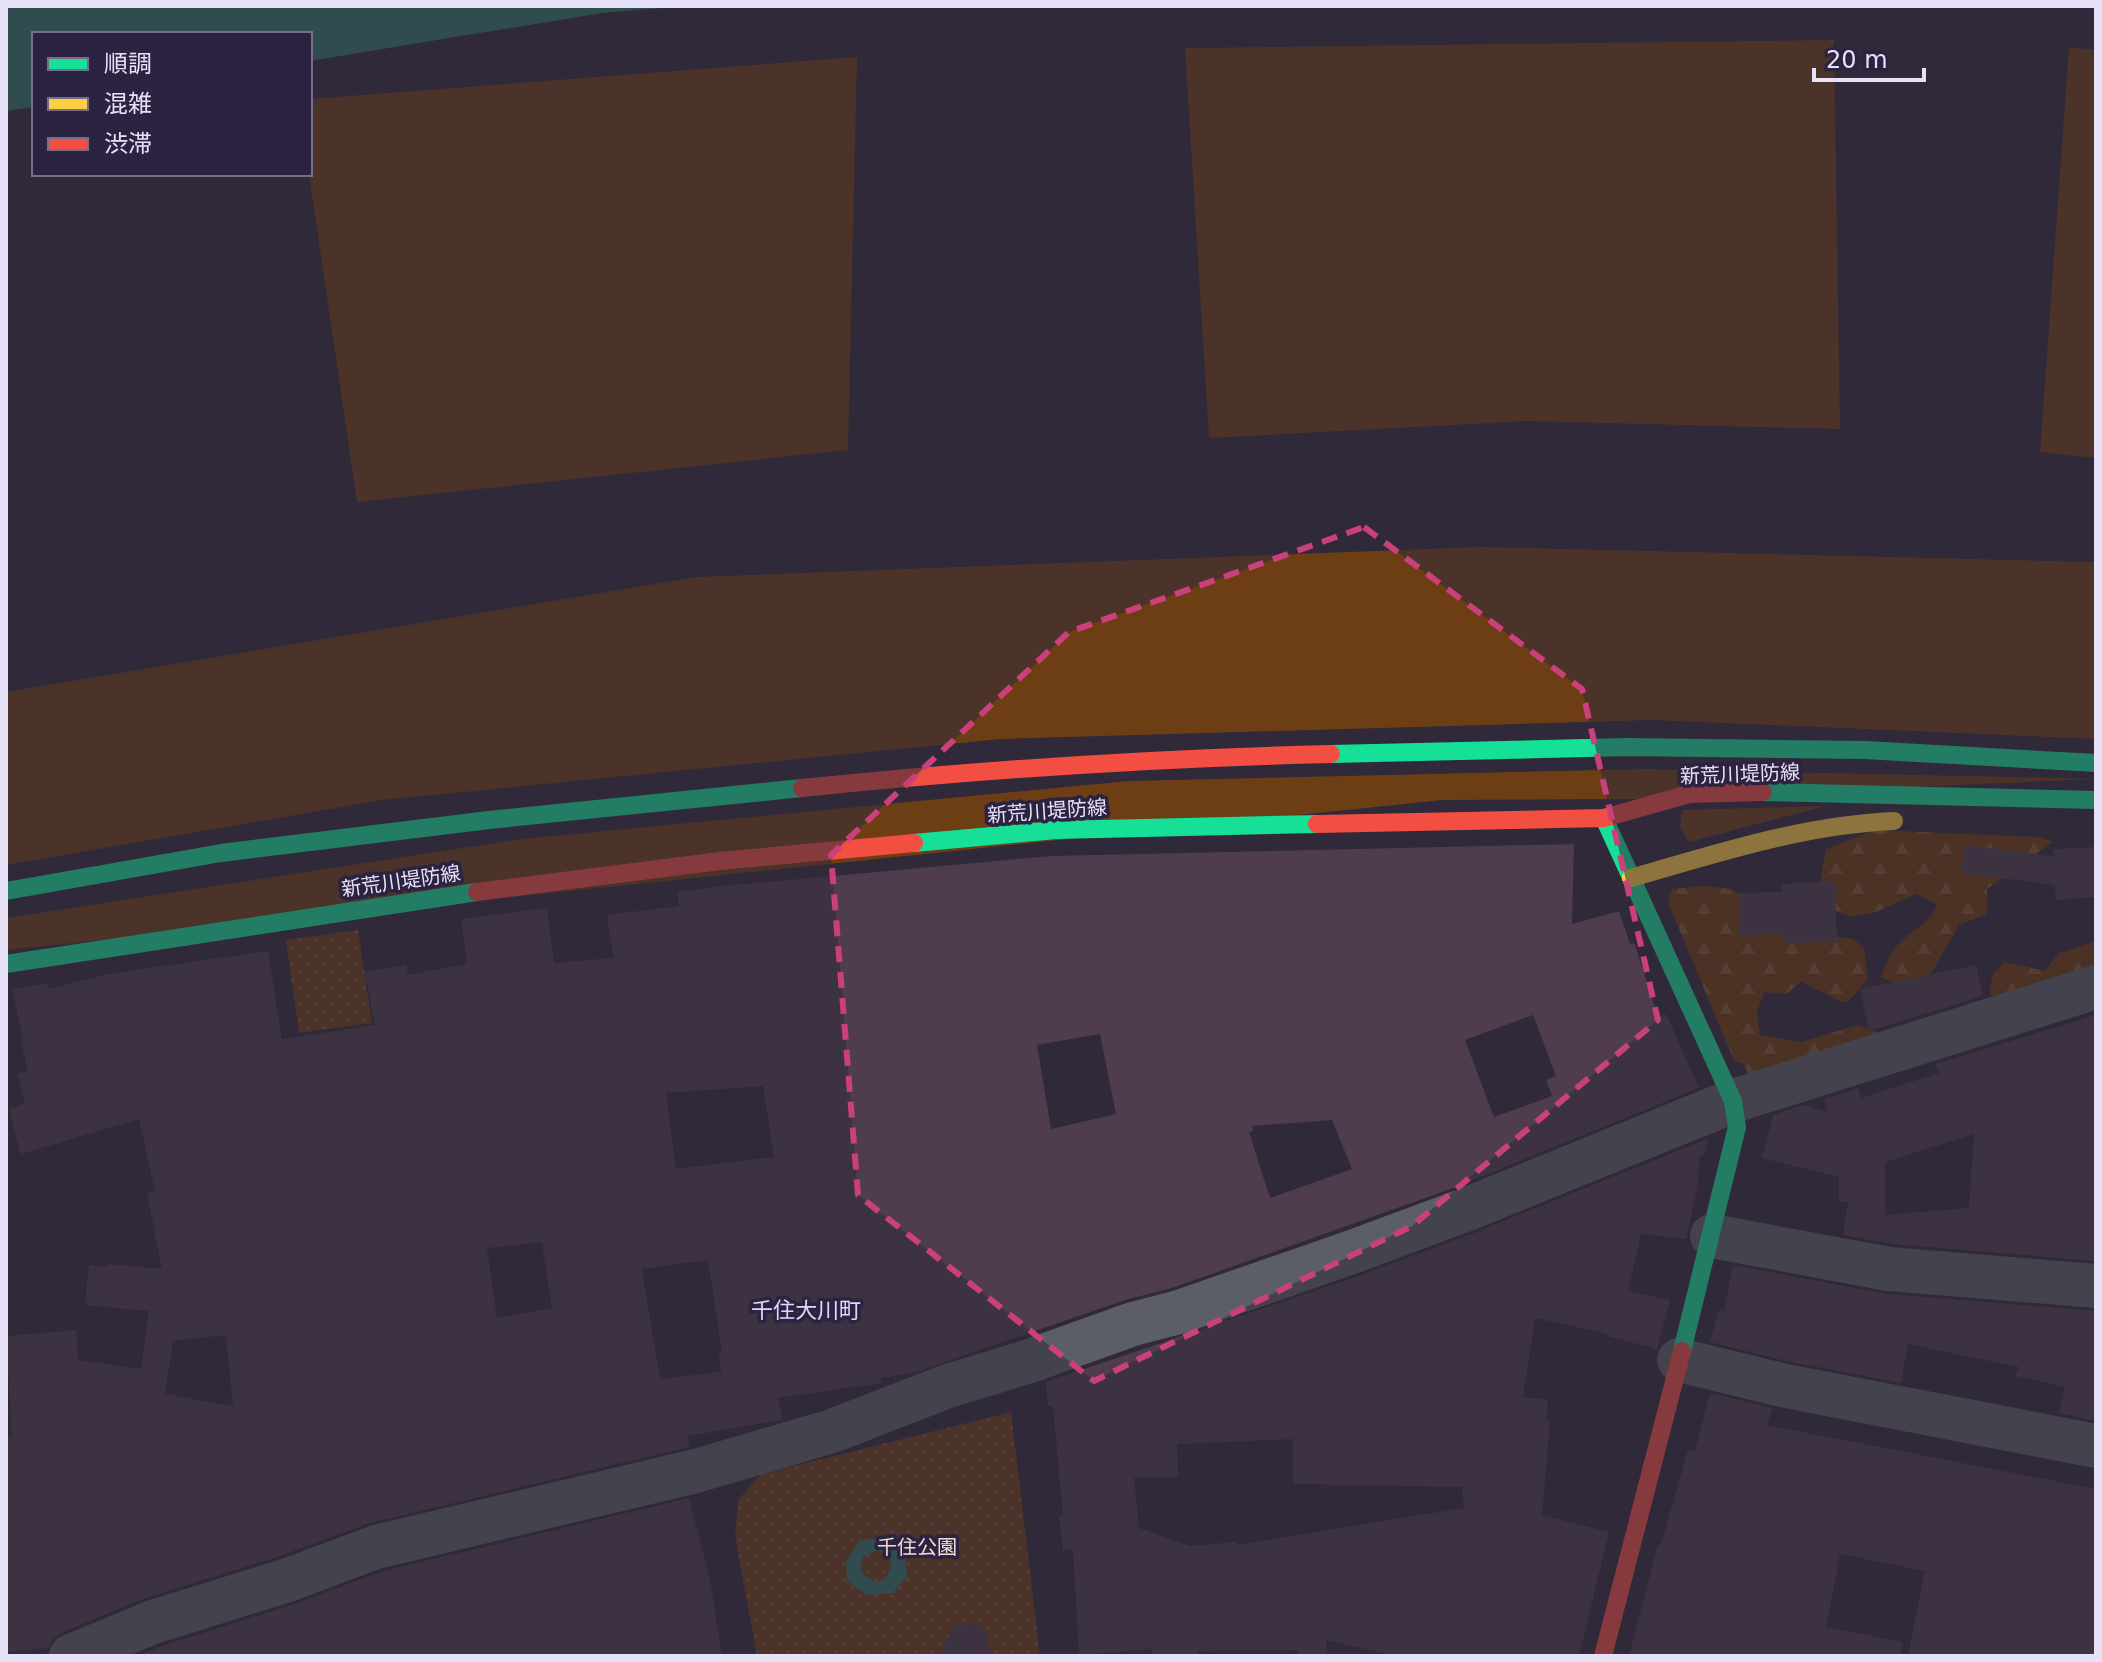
<svg xmlns="http://www.w3.org/2000/svg" width="2102" height="1662" viewBox="0 0 2102 1662" font-family="'DejaVu Sans','Noto Sans JP',sans-serif">
	<style>
		.green { fill: #6d3e14 }
		.forest { fill: url(#forest-firs) }
		.park { fill: url(#park-dots) }
		.water { fill: #337568; fill-rule: evenodd }
		.building { fill: #4f3c4d; fill-rule: evenodd }
		.lines { fill: none; stroke-linecap: round; stroke-linejoin: round }
		.street { stroke: #5b5f65; stroke-width: 44 }
		.fast { stroke: #16e098; stroke-width: 18 }
		.slow { stroke: #ffcf43; stroke-width: 18 }
		.jam { stroke: #f24e42; stroke-width: 18 }
		.marked { fill: none; stroke: #c9407a; stroke-width: 6; stroke-dasharray: 16 10; stroke-linejoin: round }
		.labels { text-anchor: middle; dominant-baseline: central; stroke-width: 7; stroke-linejoin: round; paint-order: stroke }
		.street-label { font-size: 20px; fill: #e7e2f7; stroke: #2c2241 }
		.park-label { font-size: 20px; fill: #f2ddcd; stroke: #2c2241 }
		.neighbourhood-label { font-size: 22px; fill: #e0d8f9; stroke: #2c2241 }
	</style>
	<defs>
		<pattern id="forest-firs" width="22" height="20" patternUnits="userSpaceOnUse" patternTransform="scale(2)"><rect width="22" height="20" fill="#6f3c0a"/><path d="M5 1l3.5 6h-7zM16 11l3.5 6h-7z" fill="#84582e"/></pattern>
		<pattern id="park-dots" width="8" height="8" patternUnits="userSpaceOnUse" patternTransform="scale(2)"><rect width="8" height="8" fill="#6d3e14"/><path d="M2 2h.1M6 6h.1" fill="none" stroke="#825a37" stroke-width="1.8" stroke-linecap="round"/></pattern>
	</defs>
	<rect width="100%" height="100%" fill="#2f293a"/>
	<path class="green" d="M1834,40l6,389 -313,-8 -318,17 -24,-390z
		M2069,47l27,3v408l-56,-6z
		M857,57l-9,393 -491,52 -48,-328 1,-75z
		M1480,547l616,15v177l-442,-19 -653,19 -619,61 -376,65v-173l691,-115z
		M1647,769l449,10 -462,20 -192,1 -1436,150v-32l515,-79 608,-58z
		M1826,806l-137,36 -9,-14 2,-18z"/>
	<path class="forest" d="M1875,830l165,7 13,5 -66,47v25l-28,11 -34,59 -22,4 -22,-11c5,-15 11,-29 24,-39 14,-12 25,-16 32,-33l-21,-11 -40,18 -25,5 -23,-10 -7,-31 5,-27z
		M1704,886l27,3 84,45 38,5 11,8 4,32 -20,23 -8,-1 -39,-19 -15,12 -22,-2 -7,20 3,23 42,7 56,-17 23,9 -132,42 -5,-12 -10,-3 -66,-159 4,-13z
		M2096,941v36l-99,28 -8,-14 4,-16 11,-13 41,9 13,-17z"/>
	<path class="park" d="M358,930l14,93 -73,10 -13,-93z
		M1011,1412l29,244h-283l-22,-120 3,-36 23,-26z"/>
	<path class="water" d="M6,6h682l-86,7 -292,48v-27h-276v73l-28,4z
		M885,1538l20,13 2,25 -14,17 -26,2 -20,-14 -1,-20 14,-21zM878,1550l10,5 4,10 -7,14 -10,3 -12,-8 -3,-9 4,-9z"/>
	<path class="building" d="M1574,844l-2,80 47,-13 11,33 4,-1 3,8 21,66 8,-3 33,74 -243,99 -284,101 -47,12 -209,72 -35,6v5l-103,15 4,22 -94,16 1,11 -319,76 -90,33 -137,43 -82,34 -9,7 -4,8 -42,4v-214l6,-1 -6,-101 70,-6 2,30 63,9 8,-58 -64,-6 4,-40 19,2 1,-3 53,5 -15,-76 8,-2 -16,-72 -118,35 -12,-45 16,-5 -7,-30 10,-3 -8,-33 3,-1 -11,-47 35,-7 1,6 60,-15 160,-23 14,88 93,-14 -10,-53 41,-7 2,10 59,-11 -6,-45 86,-11 7,55 59,-5 -6,-43 72,-9 -2,-14 46,-6 328,-30zM1533,1015l23,61 -10,4 6,16 -58,21 -29,-77zM1100,1034l16,80 -65,15 -14,-84zM763,1086l11,71 -98,12 -10,-76zM1332,1120l20,49 -82,29 -21,-66 4,-1 -1,-5zM542,1242l10,66 -55,10 -10,-70zM708,1260l14,92h-3l2,20 -61,7 -18,-110zM226,1335l7,71 -68,-12 8,-53z
		M1965,845l89,11 -1,-7 43,-2v50l-40,3 -1,-15 -94,-12z
		M1834,881l3,60 -52,3 -1,-10 -44,1 -1,-42 44,-1 -1,-8z
		M1976,965l7,31 -114,35 -9,-42z
		M2096,1015v246l-204,-17 -49,-9 5,-33h-9v-25l-77,-19 11,-43 30,-10 25,7 -4,-13 34,-11 3,10 78,-25 -3,-9zM1974,1134l-5,74 -84,7v-53z
		M1709,1138l-4,16 -6,3 -1,26 -12,56 -45,-5 -13,57 42,9 -13,49 -50,-13 1,-2 -73,-16 -12,79 25,3 -2,21h4l-8,94 67,17 -30,124h-183l-70,-16 1,16h-29l-1,-6 -99,1v5h-46v-7l-73,6 -6,-106 -10,2 -4,-35 4,-1 -10,-109h-5l-2,-24 315,-107 113,-42zM1293,1439v45l169,3 2,21 -227,37 -1,-3 -46,4 -51,-18 -5,-50 44,-1 -1,-33z
		M1733,1265l154,29 209,17v110l-37,-8 6,-26 -49,-11 3,-9 -111,-23 -7,39 -115,-22 -76,-19 9,-32 5,1z
		M1710,1393l62,15 -5,17 329,64v167h-188l17,-85 -85,-17 -14,73 76,15 -1,14h-272l29,-112 3,1 27,-95 7,2z
		M689,1498l21,81 12,77h-586l26,-10 135,-43 86,-32z
		M972,1622l14,9 6,25h-54l15,-29z"/>
	<g class="lines">
		<path class="street" d="M1712,1236l177,33 207,17
			M1679,1360l102,25 315,61
			M71,1656l82,-34 135,-42 88,-33 320,-76 136,-40 116,-45 79,-24 106,-38 46,-12 173,-60 113,-42 268,-109 363,-114"/>
		<path class="fast" d="M1331,754l297,-7 237,3 231,13
			M1763,792l333,8
			M1604,818l129,283 4,26 -55,224
			M914,843l142,-13 261,-6
			M6,891l215,-38 268,-33 313,-32
			M6,964l471,-72"/>
		<path class="slow" d="M1631,878c87,-25 172,-53 263,-57"/>
		<path class="jam" d="M802,788c176,-18 352,-30 529,-34
			M1317,824l287,-6 85,-24 74,-2
			M477,892l243,-31 194,-18
			M1603,1656l79,-305"/>
	</g>
	<path d="M0 0H2102V1662H0ZM1364,527l218,162 76,331 -246,206 -318,155 -236,-186 -27,-340 238,-223z" fill="#2f293a" fill-opacity=".55" fill-rule="evenodd"/>
	<path class="marked" d="M1364,527l218,162 76,331 -246,206 -318,155 -236,-186 -27,-340 238,-223z"/>
	<g class="labels">
		<g class="street-label">
			<text transform="translate(1740 774) rotate(-2)">新荒川堤防線</text>
			<text transform="translate(1047 811) rotate(-4)">新荒川堤防線</text>
			<text transform="translate(401 881) rotate(-8)">新荒川堤防線</text>
		</g>
		<g class="park-label">
			<text x="917" y="1547">千住公園</text>
		</g>
		<g class="neighbourhood-label">
			<text x="806" y="1310">千住大川町</text>
		</g>
	</g>
	<rect width="2102" height="1662" fill="none" stroke="#e7e2f7" stroke-width="16"/>
	<rect x="32" y="32" width="280" height="144" fill="#2c2241" stroke="#776f8a" stroke-width="2"/>
	<rect x="48" y="58" width="40" height="12" fill="#16e098" stroke="#776f8a" stroke-width="2"/>
	<text x="104" y="72" font-size="24" fill="#e7e2f7">順調</text>
	<rect x="48" y="98" width="40" height="12" fill="#ffcf43" stroke="#776f8a" stroke-width="2"/>
	<text x="104" y="112" font-size="24" fill="#e7e2f7">混雑</text>
	<rect x="48" y="138" width="40" height="12" fill="#f24e42" stroke="#776f8a" stroke-width="2"/>
	<text x="104" y="152" font-size="24" fill="#e7e2f7">渋滞</text>
	<path d="M1814 68v12h110v-12" fill="none" stroke="#e7e2f7" stroke-width="4"/>
	<text x="1826" y="68" font-size="24" fill="#e7e2f7" stroke="#2c2241" stroke-width="6" paint-order="stroke">20 m</text>
</svg>
